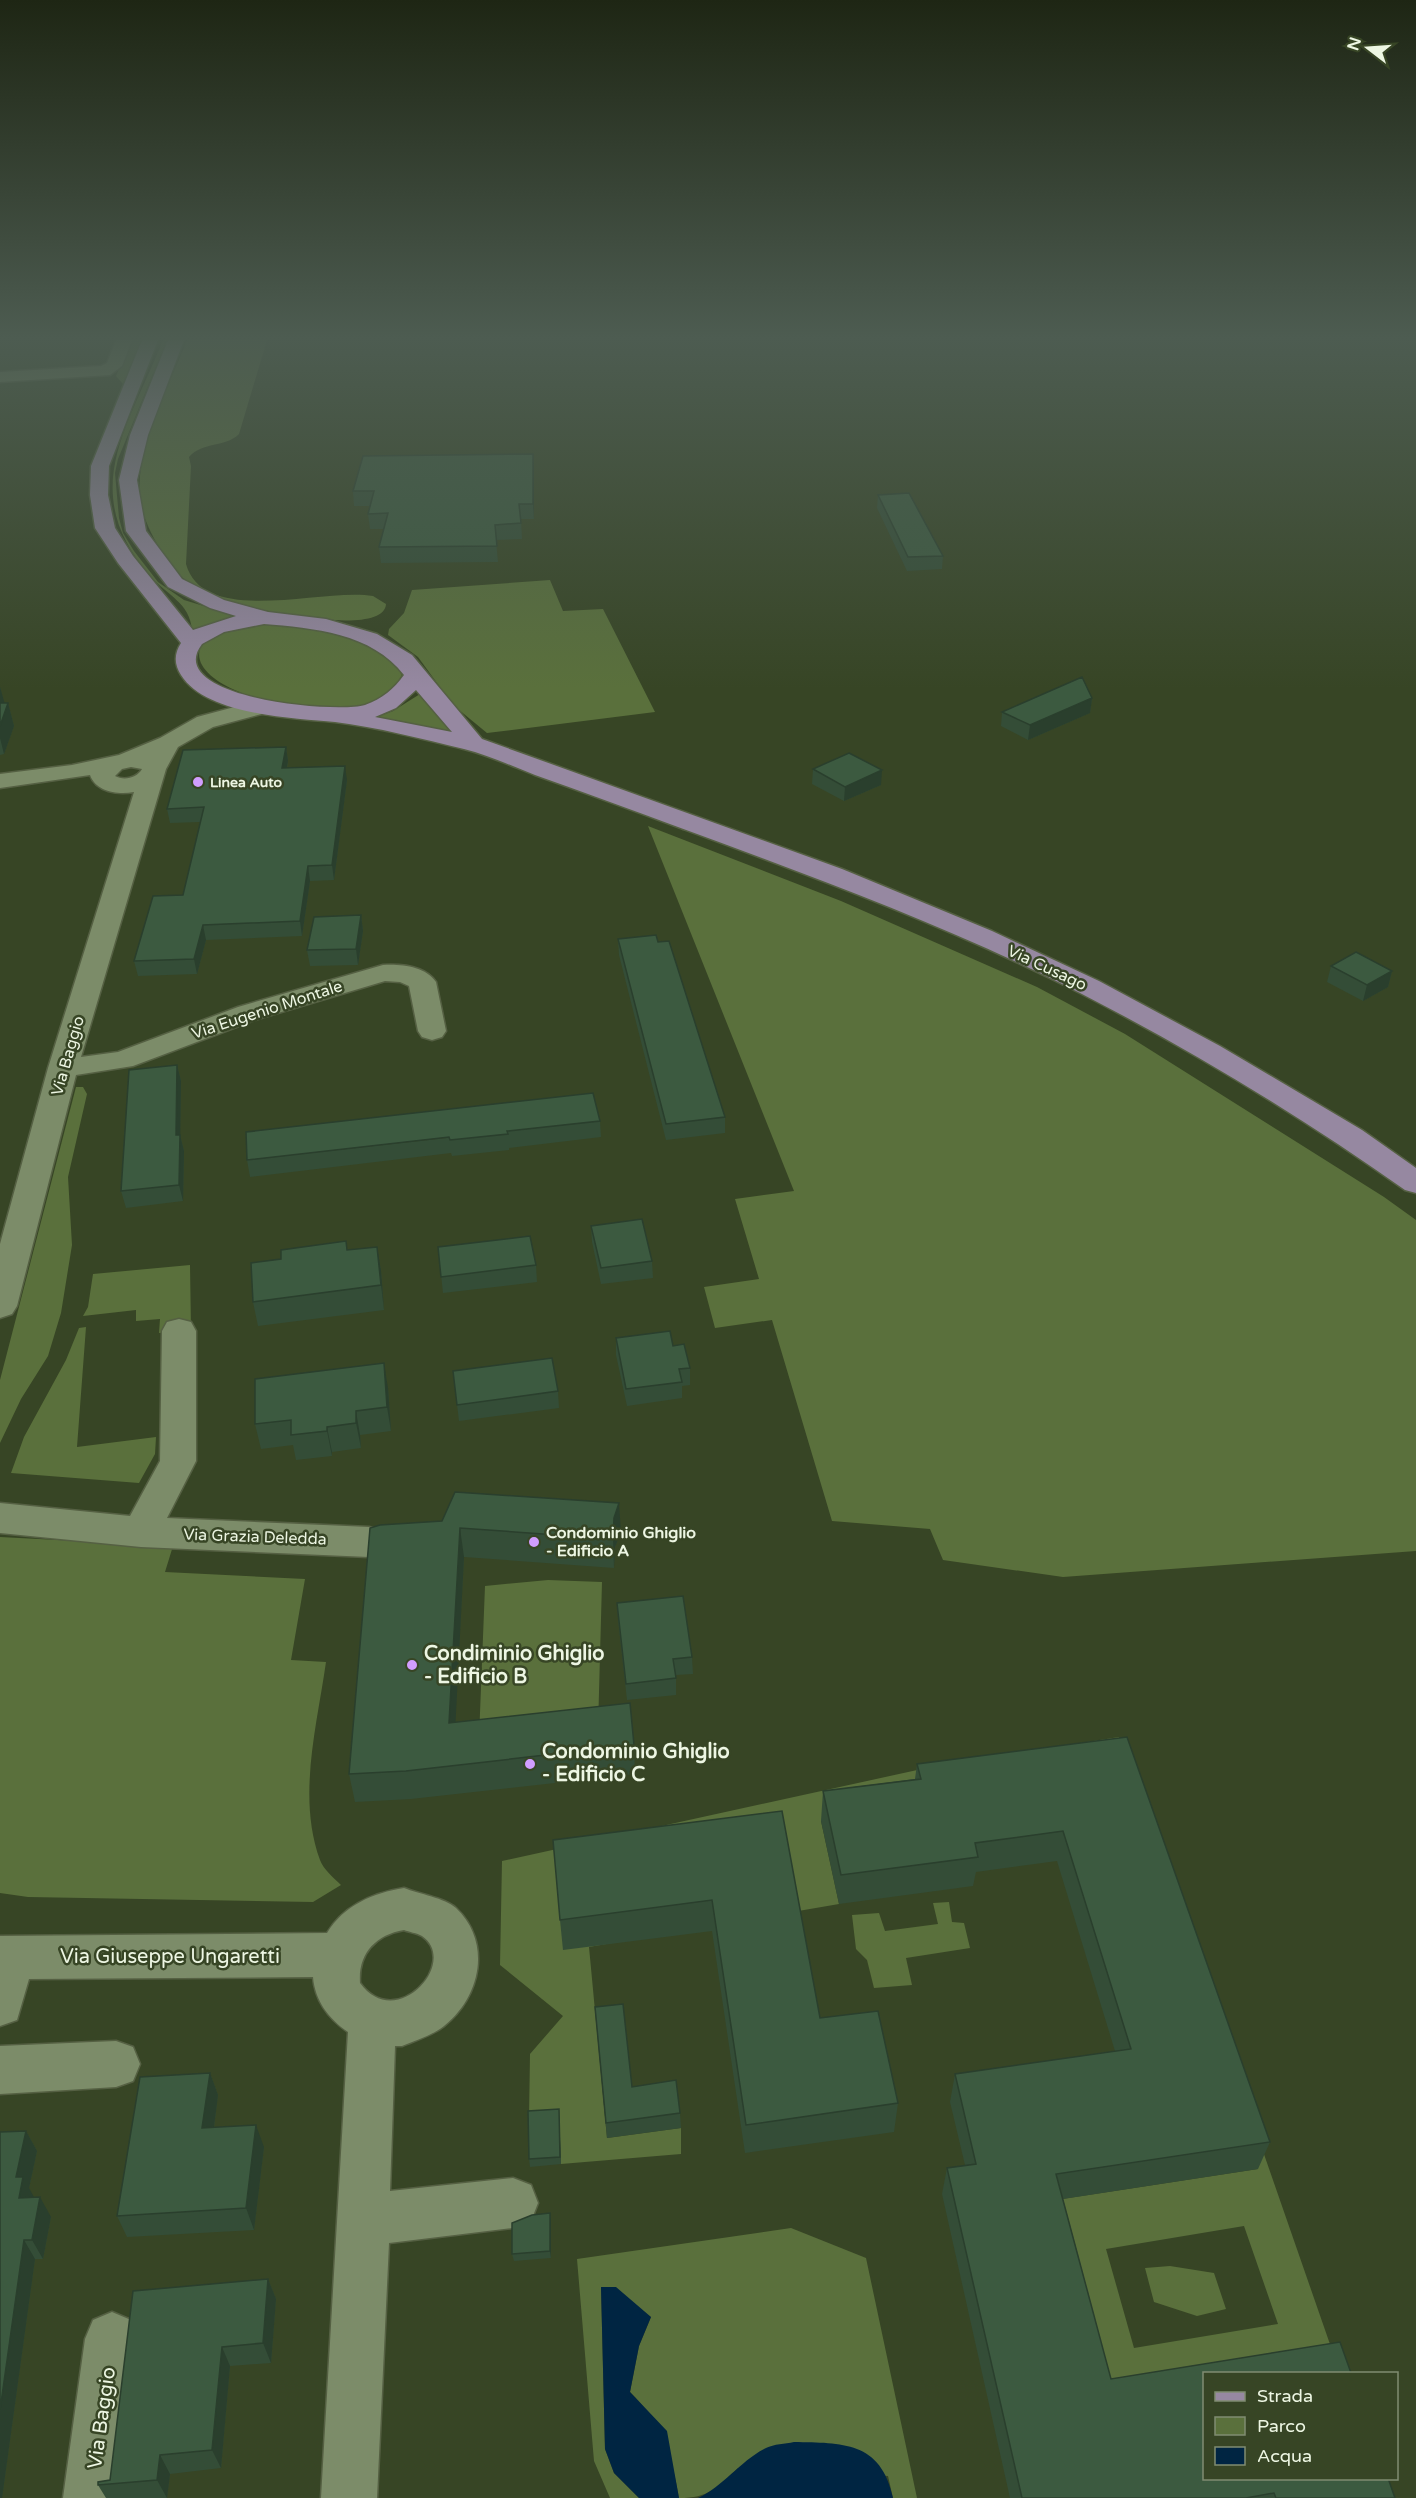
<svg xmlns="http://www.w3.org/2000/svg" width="1416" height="2498" viewBox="0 0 1416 2498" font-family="'Varela Round',sans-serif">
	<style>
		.green { fill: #5a703c; fill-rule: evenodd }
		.water { fill: #002542 }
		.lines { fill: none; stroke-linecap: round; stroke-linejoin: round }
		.minor-casing { stroke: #556043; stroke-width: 3 }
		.major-casing { stroke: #556043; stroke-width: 3 }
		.minor { fill: #7c8c69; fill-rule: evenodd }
		.major { fill: #9688a1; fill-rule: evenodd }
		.wall { fill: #344d37 }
		.shaded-wall { fill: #2a3f2d }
		.building { fill: #3c5a40; stroke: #2a3f2d; stroke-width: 1.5 }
		.poi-dot { fill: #d19dfe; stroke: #374525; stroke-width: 2 }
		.labels { text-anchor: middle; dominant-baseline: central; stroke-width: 5; stroke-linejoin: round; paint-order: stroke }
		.far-poi-label { font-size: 14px; font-weight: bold; fill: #edf6e3; stroke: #374525; text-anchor: start }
		.street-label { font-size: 16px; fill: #edf6e3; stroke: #374525 }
		.poi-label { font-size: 16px; font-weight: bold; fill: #edf6e3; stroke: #374525; text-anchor: start }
		.near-poi-label { font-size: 20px; font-weight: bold; fill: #edf6e3; stroke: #374525; text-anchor: start }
		.near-street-label { font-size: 20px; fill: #edf6e3; stroke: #374525 }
	</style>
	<rect width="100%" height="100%" fill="#374525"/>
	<path class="green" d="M132,340h10l-19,44 -7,-8z
		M163,340h4l-49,119 -3,14 4,45 4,15 11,18 24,31 26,18 53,16 -42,14h-3c-2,-27 -25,-35 -41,-53 -75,-85 -23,-149 12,-237z
		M187,340h80l-28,94c-14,14 -36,7 -50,23l2,9 -5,98c18,64 137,23 187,32l13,8c-2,36 -144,3 -167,-5 -9,-3 -20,-9 -28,-15 -21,-14 -40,-47 -48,-71 -16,-51 26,-126 44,-173z
		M550,580l13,31 40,-2 52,103 -168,21 -34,-28 -35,-48 -30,-22 1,-6 15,-16 8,-23z
		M263,623c41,5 118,12 139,52 -10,17 -28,30 -47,33 -38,6 -133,-8 -153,-43 -4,-7 -4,-16 1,-22 14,-15 42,-16 60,-20z
		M420,694l2,1 36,39 -84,-16 19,-7z
		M648,826l193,75 196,86 88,47 259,163 32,23v331l-353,26 -120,-17 -13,-31 -98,-8 -60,-201 -57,8 -11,-41 55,-8 -24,-80 59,-8z
		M76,1087h7l4,7 -19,83 4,68 -11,68 -13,43 -27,43 -21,44v-63z
		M190,1265l1,65 -32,3 1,-14 -24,2v-11l-53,6 5,-9 5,-33z
		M86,1327l-9,120 79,-10 -1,17 -16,29 -128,-10 13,-36 42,-77 13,-32z
		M0,1537l173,9 -8,26 140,7 -14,81 35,2c-9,64 -29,135 -6,198 3,9 14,18 21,25l-28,17 -285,-5 -28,-4z
		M548,1580l54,2 -4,147 -119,9 6,-152z
		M1119,1737l221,636 -136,1 -102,29 -53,-202 209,-32 -138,-402 -299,54 18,83 -250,43 18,191 74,-10v26l-120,10 -2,-48 -30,3 1,-65 33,-38 -63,-51 2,-104 438,-96zM1244,2226l34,98 -144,24 -28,-99z
		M949,1902l3,20 12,1 6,25 -64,10 6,27 -38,3 -7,-28 -11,-11 -4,-34 27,-2 6,18 53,-7 -5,-21z
		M791,2228l75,30 51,240h-24l-5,-22 -150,-8c-21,20 -29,30 -59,30 -7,-42 -18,-76 -49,-106l9,-46 12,-29 -50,-30 4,162 9,24 25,25h-29l-16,-37 -17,-202z
		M1170,2266l44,7 12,36 -29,7 -43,-14 -9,-34z"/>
	<path class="water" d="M601,2287h15l35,30 -12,29 -9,46 37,39 12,67h-40l-25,-25 -9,-24z
		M794,2442c48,1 87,-1 99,56h-195c26,-12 42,-37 68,-50 8,-4 19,-4 28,-6z"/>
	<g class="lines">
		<defs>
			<path id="minor" d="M116,340h16l-10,26 -12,9 -110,7v-10l101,-6 6,-3z
				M261,700l8,2 3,5 -3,5 -56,15 -35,20 -12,22 -85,288 37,-5 120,-45 145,-42c18,-1 42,1 53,17l10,49 -4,6 -10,3 -10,-3 -4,-6 -9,-45 -9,-4 -15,-1 -127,38 -125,47 -57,9 -59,231 -5,8 -12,4v-74l48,-176 86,-276c-16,3 -38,0 -44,-17l-90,13v-14l72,-9 47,-10 41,-17 37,-21zM131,767l11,2c-5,9 -18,12 -27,7l7,-7z
				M179,1319l12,3 5,9v130l-29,57 202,9 14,4 5,11 -5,11 -14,4 -228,-10 -141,-14v-30l130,13 30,-55 2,-130 5,-9z
				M404,1888c15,6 41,10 52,20 36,34 25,89 -12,118 -11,9 -28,14 -42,20h-7l-5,145 123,-13 18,7 7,18 -7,18 -18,7 -124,15 -12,255h-56l27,-466c-19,-13 -33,-31 -35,-55l-284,2 -12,41 -17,6v-90l327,-3c17,-28 46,-40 77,-45zM404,1930c5,2 13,3 18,6 38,26 -26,97 -62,47 -2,-29 15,-48 44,-53z
				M116,2041l17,6 7,17 -7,17 -17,6 -116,7v-48z
				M112,2312l19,8 8,19 -20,159h-56l22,-159 8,-19z"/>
			<path id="major" d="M142,340h16l-49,126 -1,29 7,33 18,28 60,74 43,-14 -26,-8 -42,-21 -42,-56 -7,-51 11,-45 38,-95h16l-36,95 -11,45 9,51 36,48 42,21 44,12 58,7 51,15 35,21 70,84 360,130 150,62 107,50 121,65 142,84 54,38v25l-11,-3c-103,-73 -212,-139 -325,-197 -129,-66 -266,-116 -402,-166 -48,-18 -95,-35 -143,-52 -23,-9 -47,-20 -71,-26 -41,-10 -88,-22 -129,-27 -43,-4 -129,-7 -154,-47 -7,-11 -7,-21 0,-32l-63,-80 -23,-35 -5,-33 1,-29zM264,624c49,4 108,9 140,51 -10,14 -22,24 -39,30 -29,9 -204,-7 -163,-61l22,-12zM416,690l36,42 -77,-15 21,-9z"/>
		</defs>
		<use href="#minor" class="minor-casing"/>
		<use href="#major" class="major-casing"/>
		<use href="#minor" class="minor"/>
		<use href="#major" class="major"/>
	</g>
	<path class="wall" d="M533,454l1,65h-13l1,20 -26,1 2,22 -117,1 -2,-16 5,-18h-14l-2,-15 2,-8h-16l-1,-15z
		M878,495l65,61 -1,13 -35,2 -30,-63z
		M0,687l4,16h4l6,23 -10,28 -4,1z
		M1092,698l-2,15 -62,27 -27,-14 1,-14z
		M286,747l2,14 -1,7 60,12 -13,100 -24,1 -8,55 -96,4 -9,34 -59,2 -4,-15 49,-66 17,-73 -30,1 -3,-14z
		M813,769l68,16 -37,16 -32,-17z
		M361,915l2,16 -5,34 -48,1 -3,-16z
		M618,939l107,178v16l-59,7 -47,-185z
		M1331,966l61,5 -4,16 -25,14 -36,-19z
		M177,1065l4,16 -1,54 4,16 -1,50 -57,7 -5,-17z
		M600,1121l1,16 -92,11v2l-57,6 -1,-3 -201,24 -3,-17z
		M591,1226l61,35 1,17 -52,6 -9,-42z
		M377,1247l4,24 3,39 -126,16 -5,-24 95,-52z
		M438,1247l98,18 1,17 -94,11z
		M616,1338l57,8 17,22v17l-8,1v12l-55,8 -11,-51z
		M453,1371l105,20 1,17 -100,13z
		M388,1388l3,43 -31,4 1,13 -29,4v4l-36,4 -3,-15 -32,4 -6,-25z
		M442,1521l179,11 -6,15 -1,21 -150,-11 -9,165 179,23 1,29 -224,25 -56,3 -6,-28z
		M617,1603l75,54 1,17 -17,1v20l-49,5 -9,-80z
		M1127,1737l143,405 -12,27 -195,30 48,180 284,119h-385l-68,-304 5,-26 18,-3 -15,-63 5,-28 160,-23 -58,-190 -81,11 -3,14 -134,18 -18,-83 2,-30 92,-12 2,-15z
		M782,1811l38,207 78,85 -4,29 -149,21 -33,-222 -149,19 -3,-30z
		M595,2007l37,80 48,26 1,15 -74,10z
		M210,2073l8,22 -4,33 50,19 -10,83 -127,7 -10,-21z
		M559,2109l2,55 -31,3 -1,-8z
		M26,2131l11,20 -8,37 4,10 18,19 -8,42h-8l-33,239z
		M550,2213l1,45 -37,3 -2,-7z
		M268,2279l8,20 -5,64 -41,3 -9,102 -51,6 -3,24h-61l-8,-13 12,-5z"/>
	<path class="shaded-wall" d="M533,454l1,15v50l-1,-15z
		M0,687l6,21 2,-5 6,23 -10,28 -4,-16z
		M1092,698l-2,15 -62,27 2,-15z
		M286,747l2,14 -4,21 -2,-14z
		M345,766l2,14 -13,100 -2,-15z
		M882,770l-1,15 -37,16 1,-14z
		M308,866l2,15 -8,55 -2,-15z
		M361,915l2,16 -5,34 -2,-16z
		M203,925l3,15 -9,34 -3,-15z
		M1392,971l-4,16 -25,14 4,-16z
		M177,1065l4,16 -1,70 -4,-16z
		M180,1135l4,16 -1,50 -4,-16z
		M377,1247l4,24 3,39 -3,-25z
		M384,1363l4,25 3,43 -4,-24z
		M356,1411l4,24 1,13 -5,-25z
		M327,1427l5,25v4l-5,-25z
		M619,1503l2,29 -6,15 -1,21 -1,-29 1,-21z
		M460,1528l4,29 -10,195 -5,-29z
		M210,2073l8,22 -7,55 -9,-22z
		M256,2125l8,22 -10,83 -8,-22z
		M26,2131l11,20 -8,37 5,9 -5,21 -10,-20 -3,-21z
		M40,2197l11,20 -8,42 -11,-19z
		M550,2213l1,7v38l-1,-7z
		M24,2240l11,19 -33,239h-2v-88z
		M268,2279l8,20 -5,64 -8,-20z
		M222,2347l8,19 -9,102 -9,-18z
		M160,2455l10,19 -3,24 -10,-18z"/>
	<path class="building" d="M533,454v50h-14l2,19 -26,2 2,21 -118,1 9,-34 -20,1 6,-23h-21l10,-35z
		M909,493l34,63 -35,1 -30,-62z
		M1082,677l10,21 -62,27 -28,-13z
		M0,703h8l-8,23z
		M286,747l-4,21 63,-2 -13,99 -24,1 -8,55 -97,4 -9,34 -60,2 19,-65 30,-1 21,-88 -37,2 16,-59z
		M849,753l33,17 -37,17 -32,-18z
		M361,915l-5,34 -49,1 7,-33z
		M656,935l2,7 11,-1 56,176 -59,7 -48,-185z
		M1356,952l36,19 -25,14 -36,-19z
		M177,1065l-1,70h4l-1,50 -58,6 8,-121z
		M593,1093l7,28 -93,10 1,3 -58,6 -1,-3 -202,23 -1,-28z
		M642,1219l10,42 -51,7 -10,-42z
		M530,1236l6,29 -95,12 -3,-30z
		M346,1241l1,9 30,-3 4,38 -128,17 -2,-39 30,-4v-9z
		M670,1331l3,15 11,-2 6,24 -11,1 3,13 -56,7 -10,-51z
		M552,1358l6,33 -101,14 -4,-34z
		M384,1363l3,44 -31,4v12l-29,4v4l-36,4v-15l-36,4v-45z
		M455,1492l164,11 -5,15 -1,21 -153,-11 -11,195 181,-20 4,42 -228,26 -57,3 21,-246 10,-3 62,-4z
		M683,1596l9,61 -19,2 3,19 -50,6 -9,-81z
		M1127,1737l143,405 -214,32 55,205 229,-37 11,31h-147v105h184l7,20h-119l-2,-5 -28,5h-224l-75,-330 29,-4 -21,-90 176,-25 -68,-218 -88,12 3,14 -137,18 -18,-84 98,-12 -4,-15z
		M782,1811l38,207 58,-7 20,92 -152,22 -34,-225 -152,20 -7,-80z
		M623,2004l9,83 44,-7 4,33 -74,10 -11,-116z
		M210,2073l-8,55 54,-3 -10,83 -129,8 23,-139z
		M559,2109l1,48 -31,2 -1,-48z
		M26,2131l-10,46h7l-4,21 21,-1 -8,43h-8l-24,170v-278z
		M550,2213v38l-38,3v-31l20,-8z
		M268,2279l-5,64 -41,4 -10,103 -52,5 -3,25 -59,5v-3l12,-2 23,-189z"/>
	<linearGradient id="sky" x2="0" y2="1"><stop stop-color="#1e2614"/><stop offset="0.49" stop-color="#4d5c51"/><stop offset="1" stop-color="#4d5c51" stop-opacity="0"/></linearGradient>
	<rect width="1416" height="689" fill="url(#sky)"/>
	<g class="poi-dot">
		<circle cx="198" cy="782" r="6"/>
		<circle cx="534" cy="1542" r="6"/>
		<circle cx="412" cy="1665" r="6"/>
		<circle cx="530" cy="1764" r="6"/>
	</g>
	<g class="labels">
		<g class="far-poi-label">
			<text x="210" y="782">Linea Auto</text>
		</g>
		<g class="street-label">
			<text transform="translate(1047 968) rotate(25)">Via Cusago</text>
			<text transform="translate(267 1010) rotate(-18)">Via Eugenio Montale</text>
			<text transform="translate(68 1056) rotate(-74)">Via Baggio</text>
			<text transform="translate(255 1537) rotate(2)">Via Grazia Deledda</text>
		</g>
		<g class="poi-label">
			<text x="546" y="1533">Condominio Ghiglio<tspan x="546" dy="18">- Edificio A</tspan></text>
		</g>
		<g class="near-poi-label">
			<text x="424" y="1654">Condiminio Ghiglio<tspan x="424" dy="23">- Edificio B</tspan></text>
			<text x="542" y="1752">Condominio Ghiglio<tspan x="542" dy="23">- Edificio C</tspan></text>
		</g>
		<g class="near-street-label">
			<text x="170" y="1957">Via Giuseppe Ungaretti</text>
			<text transform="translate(102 2418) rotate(-82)">Via Baggio</text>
		</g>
	</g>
	<rect x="1203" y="2372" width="195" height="108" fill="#374525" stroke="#808c71" stroke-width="1.5"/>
	<rect x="1215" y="2392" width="30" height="9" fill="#9688a1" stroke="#808c71" stroke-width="1.5"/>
	<text x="1257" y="2402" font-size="18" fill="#edf6e3">Strada</text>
	<rect x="1215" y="2417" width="30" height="18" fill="#5a703c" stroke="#808c71" stroke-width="1.5"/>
	<text x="1257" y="2432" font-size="18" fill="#edf6e3">Parco</text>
	<rect x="1215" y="2447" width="30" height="18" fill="#002542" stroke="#808c71" stroke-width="1.5"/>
	<text x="1257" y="2462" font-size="18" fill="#edf6e3">Acqua</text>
	<g transform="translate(1368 48) rotate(287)" stroke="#374525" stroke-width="4.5" paint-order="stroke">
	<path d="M0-4.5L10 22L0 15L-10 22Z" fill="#edf6e3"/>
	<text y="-9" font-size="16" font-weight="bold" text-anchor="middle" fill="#edf6e3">N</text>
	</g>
</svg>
